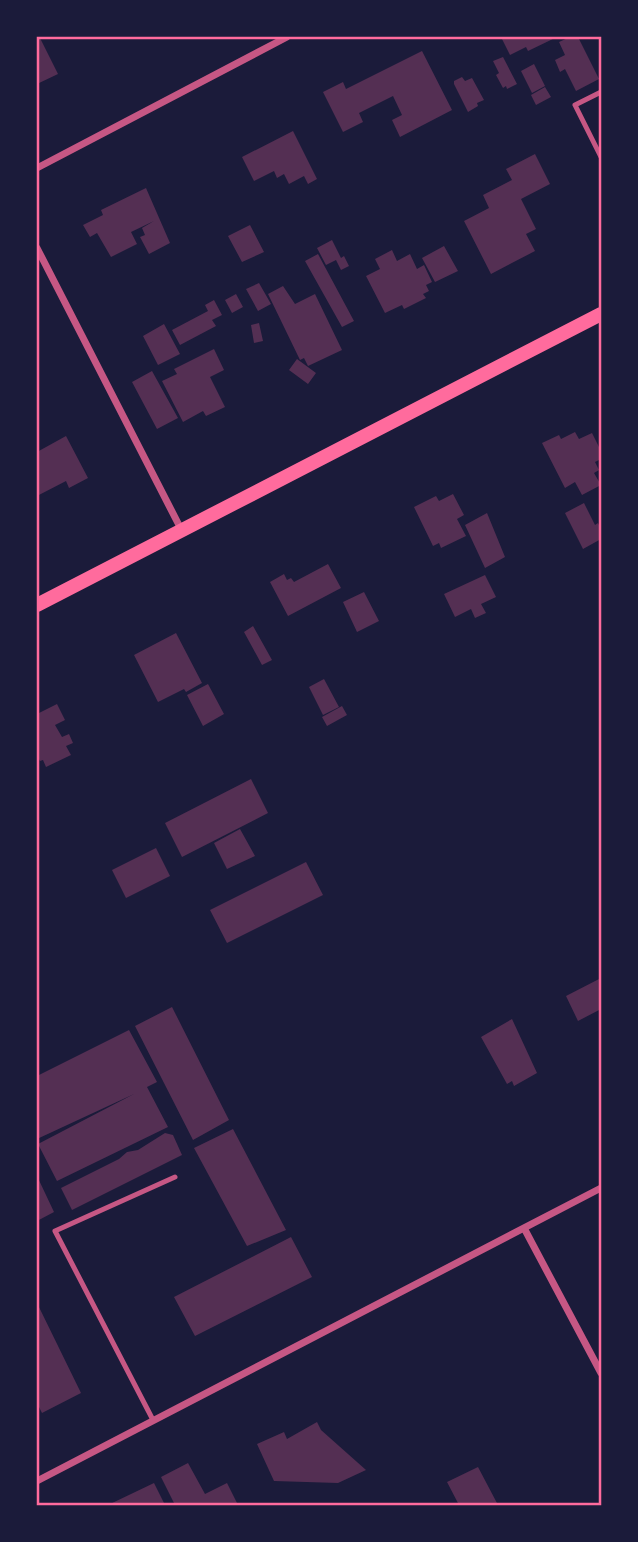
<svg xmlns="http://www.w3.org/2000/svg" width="638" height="1542" viewBox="0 0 638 1542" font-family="'Crimson Pro',serif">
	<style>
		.building { fill: #542f53 }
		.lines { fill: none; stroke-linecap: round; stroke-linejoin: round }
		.service { stroke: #c65784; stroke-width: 5 }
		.minor { stroke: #c65784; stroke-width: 7 }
		.secondary { stroke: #ff6b9d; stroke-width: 14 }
		.neatline { fill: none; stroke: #ff6b9d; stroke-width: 2.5 }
	</style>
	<rect width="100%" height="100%" fill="#1b1b3a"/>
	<path class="building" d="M501,37h56l-29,14 -2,-4 -16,8z
		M570,37h8l21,42 -23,12 -11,-22 -5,3 -5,-12 10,-5 -6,-13z
		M40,38l18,36 -21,10v-45z
		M422,51l30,59 -52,27 -8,-17 10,-5 -9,-19 -34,17 4,9 -20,10 -20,-40 20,-10 3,7z
		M503,57l14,27 -10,5 -1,-3 -3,2 -7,-13 3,-2 -6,-12z
		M534,64l11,22 -13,7 -11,-22z
		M462,77l3,4 7,-3 12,22 -7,3 1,3 -10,6 -14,-28v-3z
		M545,87l6,10 -15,8 -5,-10z
		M293,131l24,48 -9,5 -4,-8 -15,8 -5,-10 -7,4 -3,-7 -20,10 -12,-24z
		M535,154l15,30 -29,15 15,30 -10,5 9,17 -44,23 -27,-53 25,-13 -6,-13 29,-15 -6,-11z
		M146,188l24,55 -21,11 -9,-17 5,-2 -3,-7 12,-7 -23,11 6,12 -26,13 -14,-24 -7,4 -7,-12 20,-10 -2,-5z
		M250,225l14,27 -22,10 -14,-26z
		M332,240l9,18 3,-2 5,10 -8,4 -5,-10 -10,5 -9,-17z
		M444,246l14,25 -23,11 -13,-24z
		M392,250l5,11 13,-7 7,15 7,-4 8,17 -6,3 3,6 -6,3 3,4 -22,11 -2,-4 -17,8 -19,-37 14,-7 -5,-10z
		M318,254l36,67 -12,6 -37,-66z
		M259,283l12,21 -13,7 -12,-22z
		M283,286l12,18 20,-10 27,56 -34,16 -4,-8 -4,2 -32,-66z
		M236,294l7,13 -11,6 -7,-13z
		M214,300l8,15 -10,5 4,6 -36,19 -8,-15 36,-19 -3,-6z
		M259,323l4,18 -9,2 -3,-18z
		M164,324l16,30 -22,11 -15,-29z
		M214,349l10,21 -14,7 15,30 -19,9 -3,-5 -20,11 -21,-41 15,-7 -3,-5z
		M297,359l19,14 -8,11 -19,-14z
		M152,371l26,47 -21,11 -25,-47z
		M575,432l4,7 13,-6 9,18v8l-6,3 4,8 -5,3 7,12 -19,10 -7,-13 -10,6 -23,-45 17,-8 2,4z
		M66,436l22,42 -19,10 -3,-7 -29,15v-44z
		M453,494l11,21 -7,4 9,17 -25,12 -2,-5 -6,3 -19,-39 22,-11 3,5z
		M584,503l11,22 3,-2 3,6v10l-18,10 -18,-36z
		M487,513l18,44 -20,11 -20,-43z
		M328,564l13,24 -53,28 -18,-34 14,-8 3,6 4,-2 3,4z
		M485,575l11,22 -15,7 5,9 -11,5 -4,-9 -16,8 -11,-23z
		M364,592l15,29 -22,11 -14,-30z
		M253,626l19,34 -10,5 -18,-33z
		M176,633l26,50 -16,9 -2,-3 -26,13 -24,-47z
		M324,679l15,28 -16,8 -14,-28z
		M208,684l16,30 -21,12 -16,-31z
		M57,704l8,16 -10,5 7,12 7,-3 4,9 -7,3 5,9 -25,12 -3,-7 -3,1 -3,-5v-42z
		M342,706l5,9 -20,11 -5,-9z
		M251,779l17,34 -86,44 -17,-34z
		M240,829l15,27 -28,13 -13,-26z
		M156,848l14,28 -44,22 -14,-28z
		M306,862l17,33 -96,48 -17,-33z
		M601,978v31l-23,12 -12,-25z
		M172,1007l57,113 -36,20 -58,-114z
		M512,1019l25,54 -23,13 -2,-5 -5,3 -26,-47z
		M129,1030l28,52 -10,5 21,40 -111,54 -19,-37 96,-50 -97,45v-63z
		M233,1129l53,101 -39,16 -53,-98z
		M165,1133l8,2 9,20 -110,55 -11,-22 58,-29 8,-7 11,-2z
		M37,1176l17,36 -17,9z
		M291,1237l21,40 -117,59 -21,-39z
		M37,1303l44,90 -39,20 -5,-10z
		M317,1422l4,8 45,40 -28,13 -64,-2 -17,-37 27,-12 3,7z
		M188,1463l17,31 22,-11 11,22h-63l-14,-28z
		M478,1467l20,38h-39l-12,-23z
		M154,1483l11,22h-57z"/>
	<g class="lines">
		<path class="service" d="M601,92l-26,13 26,52
			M153,1420l-98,-189 120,-54"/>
		<path class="minor" d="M37,168l250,-131
			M37,248l145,283
			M524,1228l77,145
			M37,1481l564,-293"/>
		<path class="secondary" d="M37,605l564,-291"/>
	</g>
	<rect width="638" height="1542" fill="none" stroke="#1b1b3a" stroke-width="77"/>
	<rect x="38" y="38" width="562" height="1466" class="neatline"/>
</svg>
